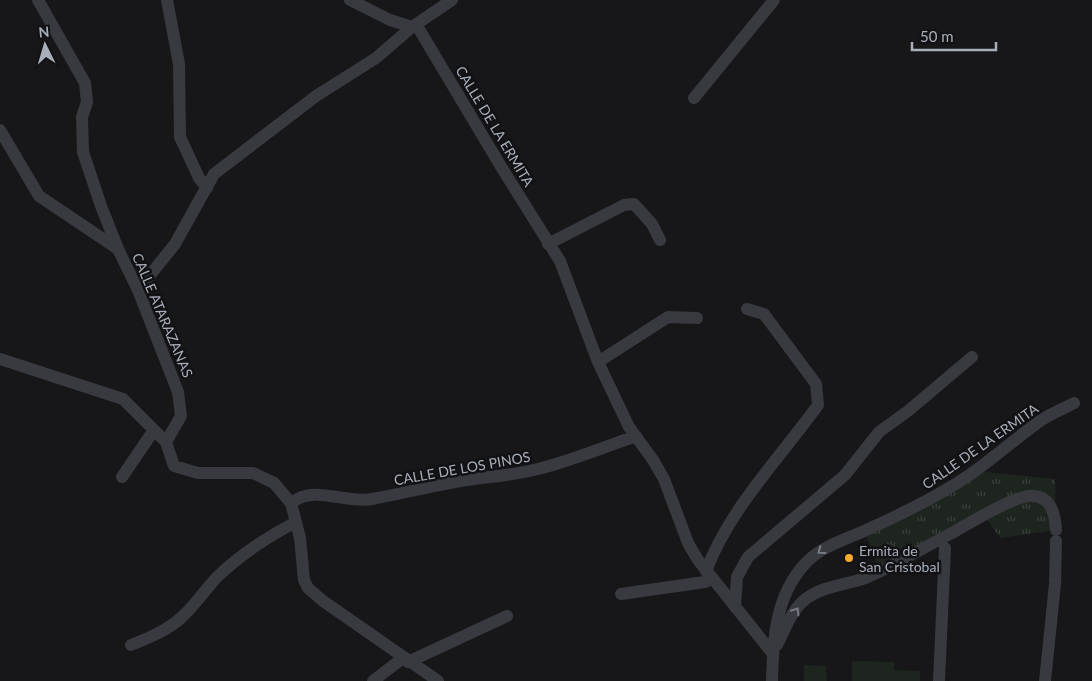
<svg xmlns="http://www.w3.org/2000/svg" width="1092" height="681" viewBox="0 0 1092 681" font-family="Lato,sans-serif">
	<style>
		.grass { fill: url(#grass-tufts) }
		.park { fill: #1d251e }
		.lines { fill: none; stroke-linecap: round; stroke-linejoin: round }
		.minor { stroke: #383a3f; stroke-width: 12 }
		.oneway { stroke: #767a83 }
		.poi-dot { fill: #f9a930; stroke: #121215; stroke-width: 2 }
		.labels { text-anchor: middle; dominant-baseline: central; stroke-width: 5; stroke-linejoin: round; paint-order: stroke }
		.street-label { font-size: 14px; fill: #a9afba; stroke: #121215 }
		.poi-label { font-size: 14px; fill: #a9afba; stroke: #121215; text-anchor: start }
	</style>
	<defs>
		<pattern id="grass-tufts" width="24" height="20" patternUnits="userSpaceOnUse" patternTransform="scale(1.25)"><rect width="24" height="20" fill="#1d251e"/><path d="M3 7l-1-3M5 7V3M7 7l1-3M15 17l-1-3M17 17v-4M19 17l1-3" fill="none" stroke="#3b423d"/></pattern>
	</defs>
	<rect width="100%" height="100%" fill="#17171a"/>
	<path class="grass" d="M975,471l80,8 1,51 -56,8 -16,-23 -104,56 -16,-40z"/>
	<path class="park" d="M852,661l42,1v8l26,1v10h-68z
		M804,665l22,1 1,15h-23z"/>
	<g class="lines">
		<path class="minor" d="M38,0l47,83 2,19 -5,15 1,35 18,54 17,43
			M167,0l12,64 1,73 19,41 8,10
			M350,0l40,20 22,7
			M416,24l84,141 60,96 38,101 31,65 24,33 11,19 24,64 10,17 75,94
			M694,98l80,-98
			M0,130l39,66 79,53 20,41 40,102 3,24 -15,26
			M548,244l76,-39 10,-1 18,20 8,16
			M138,290l37,-46 39,-70 102,-78 60,-38 36,-31 40,-27
			M0,359l123,40 43,43 8,24 24,7h55l21,10 17,20 9,35 4,42 4,8 15,13 115,80
			M598,362l70,-45 29,1
			M122,477l32,-47
			M291,503c24,-19 53,1 81,-4 28,-5 55,-12 83,-17 28,-5 55,-6 83,-13 33,-8 66,-22 98,-33
			M706,571c24,-63 73,-112 112,-166l-2,-21 -52,-70 -17,-5
			M621,594l84,-12 7,-4
			M735,607l2,-30 11,-20 97,-82 34,-43 29,-21 64,-54
			M131,645c18,-7 37,-15 51,-28 13,-12 23,-27 35,-40 24,-23 50,-40 79,-55
			M777,645c8,-15 15,-37 30,-47 18,-13 41,-13 61,-21 29,-13 56,-30 84,-44 16,-9 66,-40 82,-37 18,2 21,19 22,34
			M408,662l99,-46
			M373,681l30,-23
			M772,681c1,-40 3,-83 31,-115 16,-19 39,-25 61,-35 36,-16 71,-33 104,-55 25,-17 48,-38 72,-55 10,-7 23,-12 34,-18
			M939,681l6,-133
			M1045,681l10,-97 1,-43"/>
	</g>
	<defs><path id="oneway-chevron" d="M-2-3.5L2.5 0L-2 3.5" fill="none" stroke-width="1.6" stroke-linecap="round" stroke-linejoin="round" transform="scale(1.25)"/></defs>
	<g class="oneway">
		<use href="#oneway-chevron" transform="translate(821 551) rotate(144)"/>
		<use href="#oneway-chevron" transform="translate(796 611) rotate(-58)"/>
	</g>
	<circle class="poi-dot" cx="849" cy="558" r="5"/>
	<g class="labels">
		<g class="street-label">
			<text transform="translate(495 126) rotate(59)">CALLE DE LA ERMITA</text>
			<text transform="translate(163 315) rotate(67)">CALLE ATARAZANAS</text>
			<text transform="translate(980 446) rotate(-35)">CALLE DE LA ERMITA</text>
			<text transform="translate(462 468) rotate(-10)">CALLE DE LOS PINOS</text>
		</g>
		<g class="poi-label">
			<text x="859" y="550">Ermita de<tspan x="859" dy="16">San Cristobal</tspan></text>
		</g>
	</g>
	<g transform="translate(45 45) rotate(355)" stroke="#121215" stroke-width="4" paint-order="stroke">
	<path d="M0-4L9 19L0 12L-9 19Z" fill="#a9afba"/>
	<text y="-8" font-size="14" font-weight="bold" text-anchor="middle" fill="#a9afba">N</text>
	</g>
	<path d="M912 42v8h84v-8" fill="none" stroke="#a9afba" stroke-width="2.5"/>
	<text x="920" y="42" font-size="15" fill="#a9afba" stroke="#121215" stroke-width="4" paint-order="stroke">50 m</text>
</svg>
